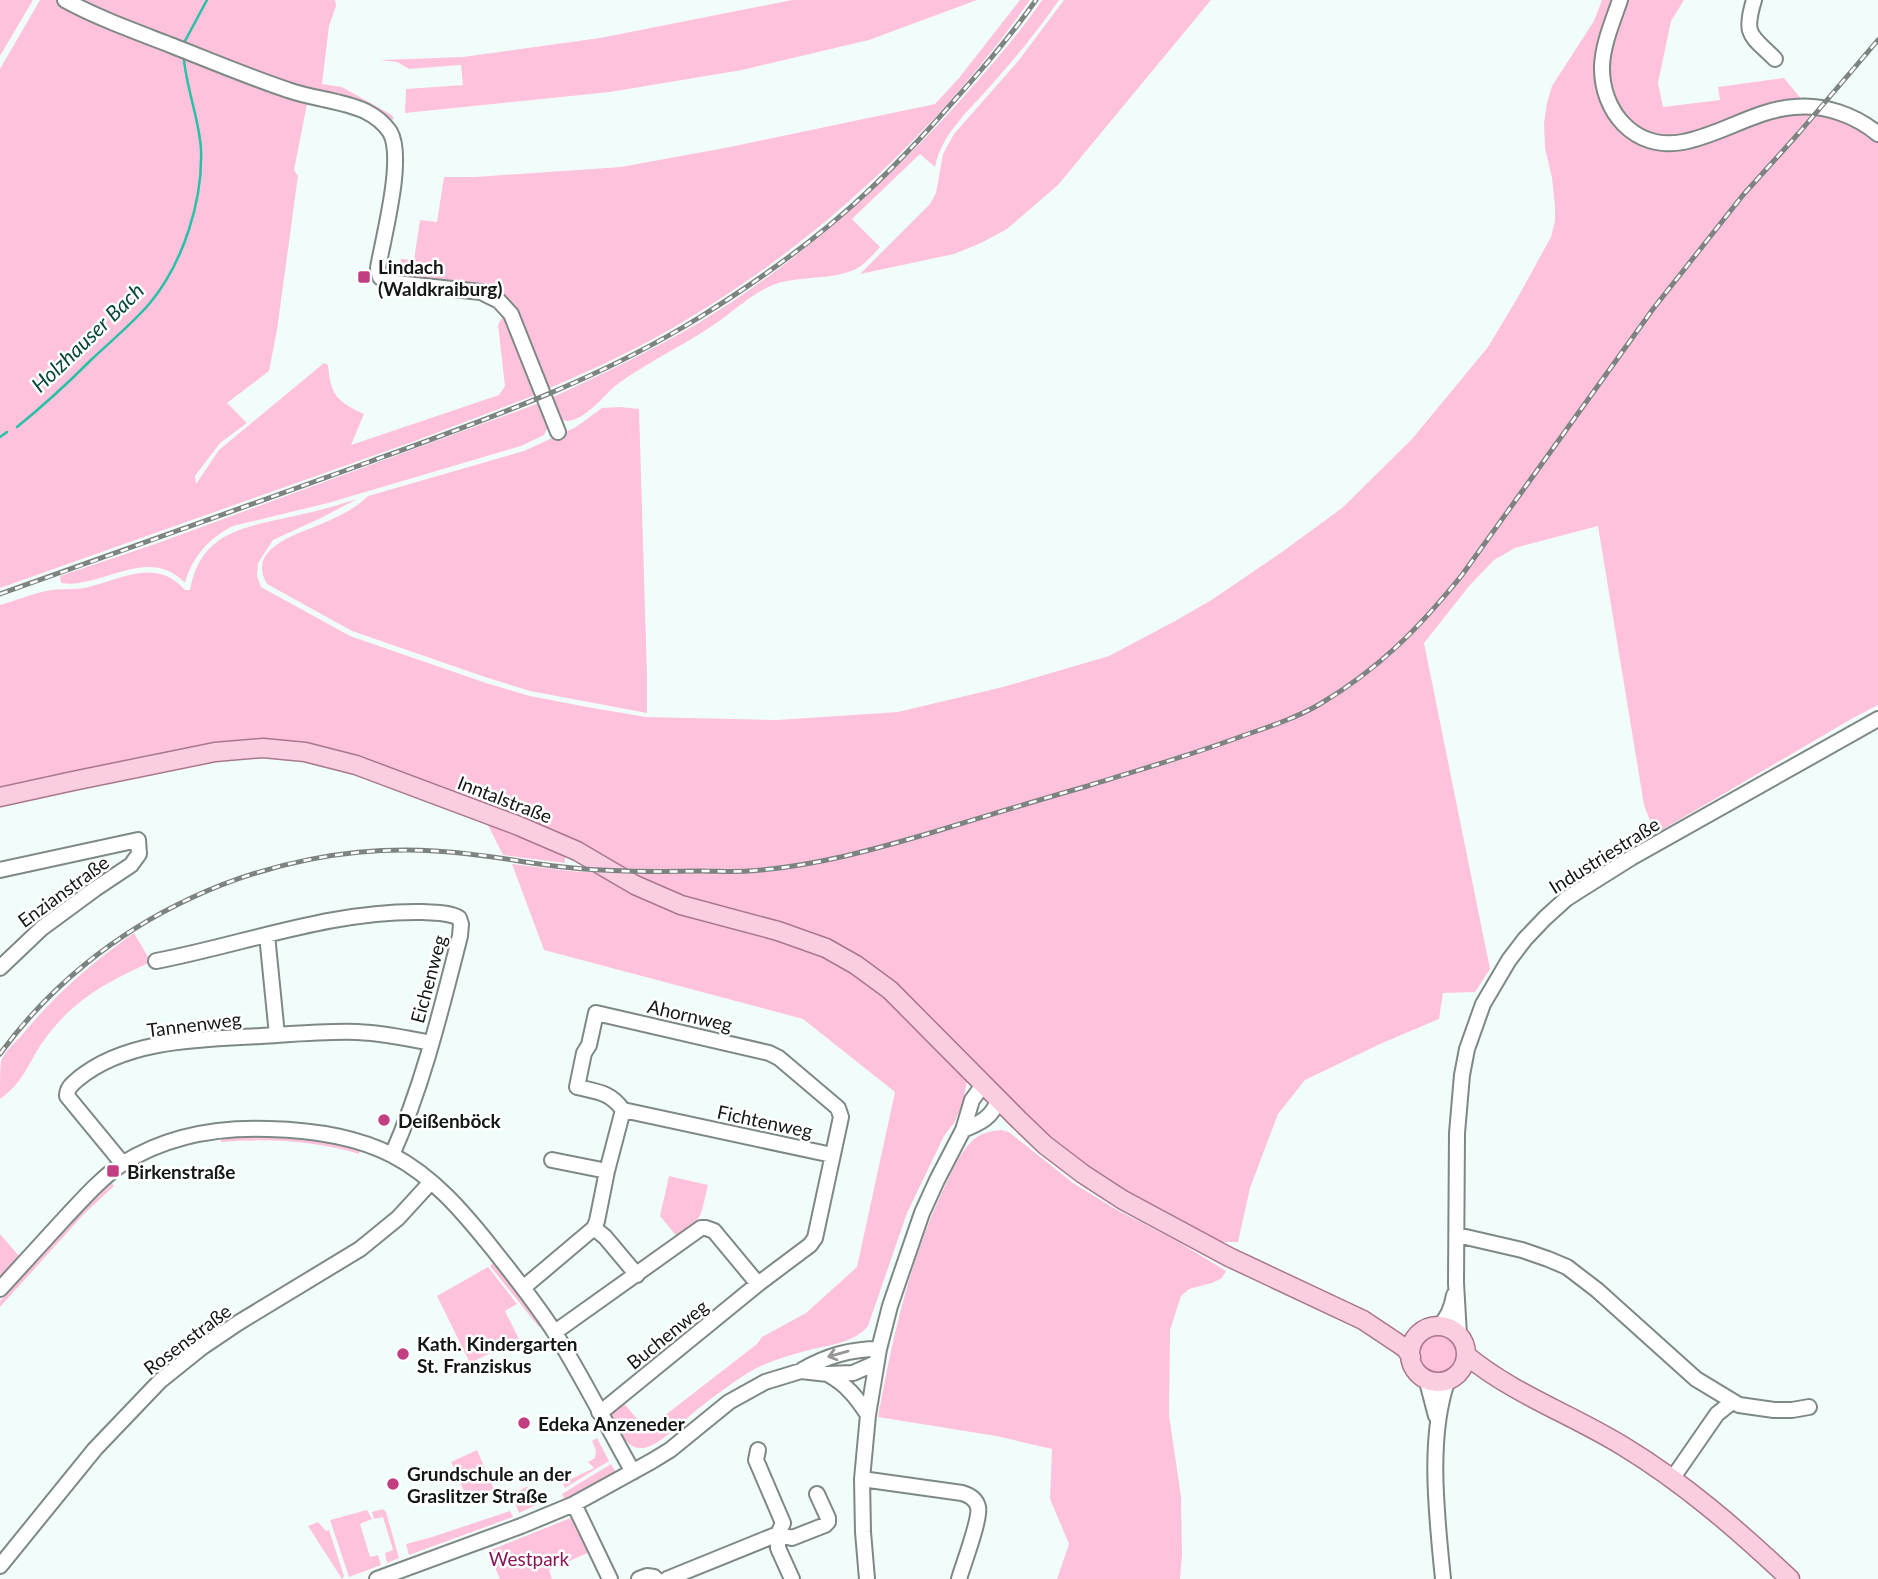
<svg xmlns="http://www.w3.org/2000/svg" width="1878" height="1579" viewBox="0 0 1878 1579" font-family="Lato,sans-serif">
	<style>
		.green { fill: #fec2dc }
		.lines { fill: none; stroke-linecap: round; stroke-linejoin: round }
		.stream { stroke: #27c1a7; stroke-width: 2.5 }
		.minor-casing { stroke: #7e8986; stroke-width: 18 }
		.major-casing { stroke: #a8778d; stroke-width: 21 }
		.minor { stroke: #fff; stroke-width: 14 }
		.major { stroke: #fbcde1; stroke-width: 18 }
		.rail-casing { stroke: #7c8381; stroke-width: 5 }
		.rail { stroke: #fff; stroke-width: 2.5; stroke-dasharray: 8; stroke-linecap: butt }
		.oneway { stroke: #959796 }
		.poi-dot { fill: #c13e83; stroke: #fff; stroke-width: 2.5 }
		.labels { text-anchor: middle; dominant-baseline: central; stroke-width: 5; stroke-linejoin: round; paint-order: stroke }
		.poi-label { font-size: 19px; font-weight: bold; fill: #131716; stroke: #fff; text-anchor: start }
		.street-label { font-size: 19px; fill: #131716; stroke: #fff }
		.park-label { font-size: 19px; fill: #881657; stroke: #fff }
		.water-label { font-size: 21px; font-style: italic; fill: #06473c; stroke: #fff }
	</style>
	<rect width="100%" height="100%" fill="#f1fdfa"/>
	<path class="green" d="M0,0h33l-33,56z
		M40,0h19l249,99 -14,71 4,6 -21,154 -8,41 -42,32 20,20 -27,20 -25,33 1,8 23,-34 105,-87 4,2c3,30 8,36 36,49l-13,31 148,-50 6,-9 -7,-61 4,-7 6,-3 30,79 -123,47 -415,147v-519z
		M74,0h261l1,6 -7,20 -7,58 20,3 50,28 2,4 -4,1 -91,-30z
		M792,0h185l-108,40 -127,30 -132,22 -205,21 1,-24 57,-4 -2,-20 -52,4 -12,-7 -17,-2 83,-3 137,-19z
		M1020,0h10c-85,122 -206,237 -334,314 -48,30 -99,54 -151,76l-44,-92 -103,-18 3,-21 13,1 6,-40 17,2 7,-45h31l146,-10 109,-20 205,-43 24,-26z
		M1042,0h17c-20,29 -42,56 -65,82 -22,26 -52,50 -59,85l-15,-13 -68,65 28,28c-7,8 -15,17 -24,22 -26,12 -57,6 -83,16 -22,9 -39,26 -58,39 -19,13 -40,24 -60,36 -13,8 -27,16 -40,26 -12,10 -43,51 -60,28 -3,-4 -4,-10 -6,-15 51,-24 102,-48 151,-77 97,-59 182,-135 258,-219 29,-33 59,-66 84,-103z
		M1064,0h147l-153,185 -51,44 -26,14 -27,11 -94,20 70,-70 6,-11 7,-39 11,-20 65,-74z
		M1602,0h13l-15,95 51,50 128,-33 42,-1 57,27v567l-25,13 -198,116 -11,-29 -46,-279 -83,22 -21,12 -24,25 -46,58 66,326 -15,23 -32,1 -4,26 -59,25 -75,36 -27,34 -28,74 -12,54h-26l-87,-47 -77,-56 -171,-165 -188,-71 -383,-156 -306,46v-188c15,-4 31,-11 46,-14 13,-3 26,-1 38,-3 35,-7 71,-32 101,2h5c11,-61 58,-63 109,-75 19,-4 39,-10 58,-16l-34,18 -50,23 -15,23 -1,13 4,11 89,49 136,47 44,13 57,11 59,10 131,3 121,-8 105,-25 106,-31 68,-36 36,-21 69,-47 60,-44 70,-69 76,-92 30,-50 33,-60 4,-16v-14l-3,-29 -7,-30 -1,-25 3,-20 5,-17 42,-65z
		M1626,0h58l-13,21 -13,62 5,24 57,-7 -2,-13 66,-9 19,23 -132,38 -29,-6 -21,-18 -13,-31 1,-37z
		M542,402l7,18 -1,7 -4,8 -23,11 -193,57 -95,23c-24,12 -41,31 -48,57 -30,-32 -67,-7 -101,-1 -8,2 -15,2 -23,1l-1,-7 95,-32z
		M620,407l19,2 8,267v37l-117,-22 -45,-14 -133,-46 -85,-47c-22,-38 35,-51 59,-62 15,-7 30,-14 42,-26l156,-45 52,-24 26,-19z
		M485,819l80,32v12l-62,-8z
		M512,864l58,7 35,2 196,69 72,39 95,94 -5,28 -9,20 -10,13 -37,77 -39,113c-15,18 -41,19 -63,25 -20,6 -42,12 -59,23 -17,11 -33,23 -48,35 -13,10 -40,39 -56,39 -17,1 -24,-20 -31,-33l1,-3 11,-10 23,28 111,-86 5,-7 44,-24 51,-46 38,-175 -92,-73 -259,-69z
		M134,933l17,29c-46,21 -79,38 -109,81 -14,21 -19,40 -42,56 0,-9 0,-30 1,-38 3,-9 14,-18 20,-25 36,-43 68,-71 113,-103z
		M1001,1130l8,2 64,51 44,27 58,30 51,31 -4,7 -10,5 -23,6 -8,7 -11,34 -1,85 12,82 1,57 -2,25h-123l12,-35 -19,-45 2,-50 -56,-13 -118,-19c14,-77 31,-154 64,-225 9,-18 16,-37 30,-51 8,-8 18,-10 29,-11z
		M251,1136c37,2 73,4 109,14l-1,4c-44,-13 -92,-16 -138,-12v-4z
		M669,1176l39,9c-7,29 -5,34 -29,54l-19,-23z
		M112,1183l2,3 -30,28 -84,93v-6l82,-89z
		M0,1234l19,22 -19,21z
		M493,1263l49,62v2h-3l-49,-61z
		M488,1267l29,37 -12,7 14,28 -49,24 -33,-67z
		M1416 1355a22 22 0 1 1 44 0a22 22 0 1 1-44 0Z
		M597,1438l12,23 -44,27 -5,-11 4,-2 7,4 23,-11 -6,-6 7,-4 1,-8 -4,-9z
		M477,1450l17,39 -26,11 -17,-38z
		M611,1464l4,7 -4,5 -46,24 -3,-6z
		M526,1487h2l8,18 -17,8 -7,-17v-2z
		M383,1509l3,3 13,46 -12,5 -2,-10 8,-3 -10,-33 -9,2 -2,-7z
		M367,1510l5,9 -12,5 10,33 8,-2 3,10 -32,12 -19,-57z
		M510,1511l3,6 -104,38 -3,-11 26,-7z
		M573,1517l17,35 -41,18 3,9h-52l-12,-28z
		M318,1522l8,9 3,-1 15,46 -2,3 -34,-53z"/>
	<g class="lines">
		<path class="stream" d="M185,41l22,-41
			M17,427c26,-21 51,-44 75,-68 19,-18 41,-36 58,-56 33,-40 53,-102 51,-154 -2,-30 -14,-59 -17,-89
			M0,437l7,-5"/>
		<defs>
			<path id="minor" d="M65,0c35,19 72,32 108,46 38,15 76,31 115,44 25,9 53,10 77,21 10,5 19,12 25,21 15,26 -7,106 -12,136l2,9 6,5 95,10 18,9 12,13 47,118
				M1620,0c-7,21 -17,43 -18,66 -1,45 32,85 81,76 38,-7 72,-32 111,-35 30,-3 61,8 84,27
				M1754,0c-11,36 -3,35 21,59
				M0,870l138,-30 1,14 -8,11 -36,24 -53,39 -42,40
				M267,935l10,100
				M156,961c89,-17 176,-51 267,-49 12,1 26,0 36,6l2,6 -1,12c-19,74 -37,149 -68,219
				M623,1110l209,45
				M963,1130c17,-7 29,-12 35,-30
				M552,1160l55,11
				M123,1164l-56,-68c0,-8 5,-12 11,-17 48,-40 124,-40 183,-43 32,-2 65,-5 96,-4 25,1 50,6 74,11
				M594,1228l11,9 32,38
				M1457,1235l65,15 26,9 19,8 30,23 99,89 43,26 35,5h18l17,-3
				M523,1288l71,-60 3,-7 10,-50 16,-61
				M0,1289c21,-23 43,-47 64,-70 18,-19 36,-40 58,-55 44,-28 95,-37 147,-35 41,1 86,7 123,26 41,21 72,58 100,93 22,28 44,55 63,85 28,45 52,93 78,139
				M1439,1326c9,-8 13,-19 15,-31
				M555,1332l146,-104h5l8,3 44,53
				M1459,1335l-3,-52 1,-150 5,-58 5,-26 16,-45 26,-44 16,-21 20,-21 21,-19 14,-9 51,-32 247,-139
				M802,1370c25,-14 48,-21 77,-21
				M829,1375c18,10 28,23 39,40
				M1426,1378l10,38
				M599,1412l7,-4 152,-124 52,-39 5,-7 26,-121 -3,-9 -59,-50 -10,-5 -173,-40 -7,32 -5,8 -7,34c21,5 33,5 46,23
				M758,1450l-2,10 27,63 -5,11 14,4 33,-13 3,-3v-4l-11,-24
				M862,1479l100,14c7,2 14,6 16,14 3,11 -15,58 -19,72
				M1672,1479l45,-65 15,-12
				M574,1504l36,75
				M0,1566l95,-117 65,-68 41,-33 37,-25 122,-74 38,-31 33,-36
				M377,1579l144,-53 53,-22 78,-43 18,-11 59,-48 36,-20 36,-11 27,3 25,-1 23,-10
				M639,1579l8,-3 7,1 2,2
				M667,1579l111,-45v14l14,31
				M867,1579l-4,-47 -1,-53 6,-64 11,-66 11,-43 32,-93 15,-33 26,-50 9,-30 11,-15
				M1443,1579c-6,-61 -16,-142 5,-200"/>
			<path id="major" d="M0,797l73,-16 142,-29 48,-4 42,4 51,13 163,61 58,25 58,34 46,20 97,26 48,17 30,17 34,25 129,130 26,25 38,29 40,26 106,57 134,63 33,22 10,7 5,8
				M1410 1354a28 28 0 1 1 56 0a28 28 0 1 1-56 0Z
				M1466,1355c47,39 105,59 157,91 61,37 115,84 167,133"/>
		</defs>
		<use href="#minor" class="minor-casing"/>
		<use href="#major" class="major-casing"/>
		<use href="#minor" class="minor"/>
		<use href="#major" class="major"/>
		<defs>
			<path id="rail" d="M0,594c123,-43 246,-88 369,-132 113,-41 228,-81 331,-145 58,-36 116,-77 166,-124 30,-28 58,-58 85,-89 30,-33 59,-67 85,-104
				M0,1054c99,-136 267,-213 435,-203 43,2 85,11 128,16 45,5 91,5 137,4 16,0 32,1 48,0 65,-4 128,-22 189,-40 49,-15 98,-30 147,-44 54,-17 108,-32 161,-52 26,-9 51,-17 75,-31 59,-35 99,-76 142,-129l191,-266 90,-114 55,-61 80,-94"/>
		</defs>
		<use href="#rail" class="rail-casing"/>
		<use href="#rail" class="rail"/>
	</g>
	<defs><path id="oneway-shaft" d="M-6 0H5M1.5-3L5.5 0L1.5 3" fill="none" stroke-width="1.6" stroke-linecap="round" stroke-linejoin="round" transform="scale(1.75)"/></defs>
	<use class="oneway" href="#oneway-shaft" transform="translate(838 1354) rotate(164)"/>
	<g class="poi-dot">
		<rect x="357" y="270" width="14" height="14" rx="3.5"/>
		<circle cx="384" cy="1120" r="7"/>
		<rect x="106" y="1164" width="14" height="14" rx="3.5"/>
		<circle cx="403" cy="1354" r="7"/>
		<circle cx="524" cy="1423" r="7"/>
		<circle cx="393" cy="1484" r="7"/>
	</g>
	<g class="labels">
		<g class="poi-label">
			<text x="378" y="266">Lindach<tspan x="378" dy="22">(Waldkraiburg)</tspan></text>
			<text x="398" y="1120">Deißenböck</text>
			<text x="127" y="1171">Birkenstraße</text>
			<text x="417" y="1343">Kath. Kindergarten<tspan x="417" dy="22">St. Franziskus</tspan></text>
			<text x="538" y="1423">Edeka Anzeneder</text>
			<text x="407" y="1473">Grundschule an der<tspan x="407" dy="22">Graslitzer Straße</tspan></text>
		</g>
		<g class="street-label">
			<text transform="translate(505 799) rotate(21)">Inntalstraße</text>
			<text transform="translate(1604 855) rotate(-32)">Industriestraße</text>
			<text transform="translate(63 891) rotate(-36)">Enzianstraße</text>
			<text transform="translate(428 979) rotate(-75)">Eichenweg</text>
			<text transform="translate(690 1015) rotate(13)">Ahornweg</text>
			<text transform="translate(194 1024) rotate(-7)">Tannenweg</text>
			<text transform="translate(765 1121) rotate(12)">Fichtenweg</text>
			<text transform="translate(667 1334) rotate(-39)">Buchenweg</text>
			<text transform="translate(187 1339) rotate(-37)">Rosenstraße</text>
		</g>
		<g class="park-label">
			<text x="529" y="1558">Westpark</text>
		</g>
		<g class="water-label">
			<text transform="translate(87 337) rotate(-44)">Holzhauser Bach</text>
		</g>
	</g>
</svg>
